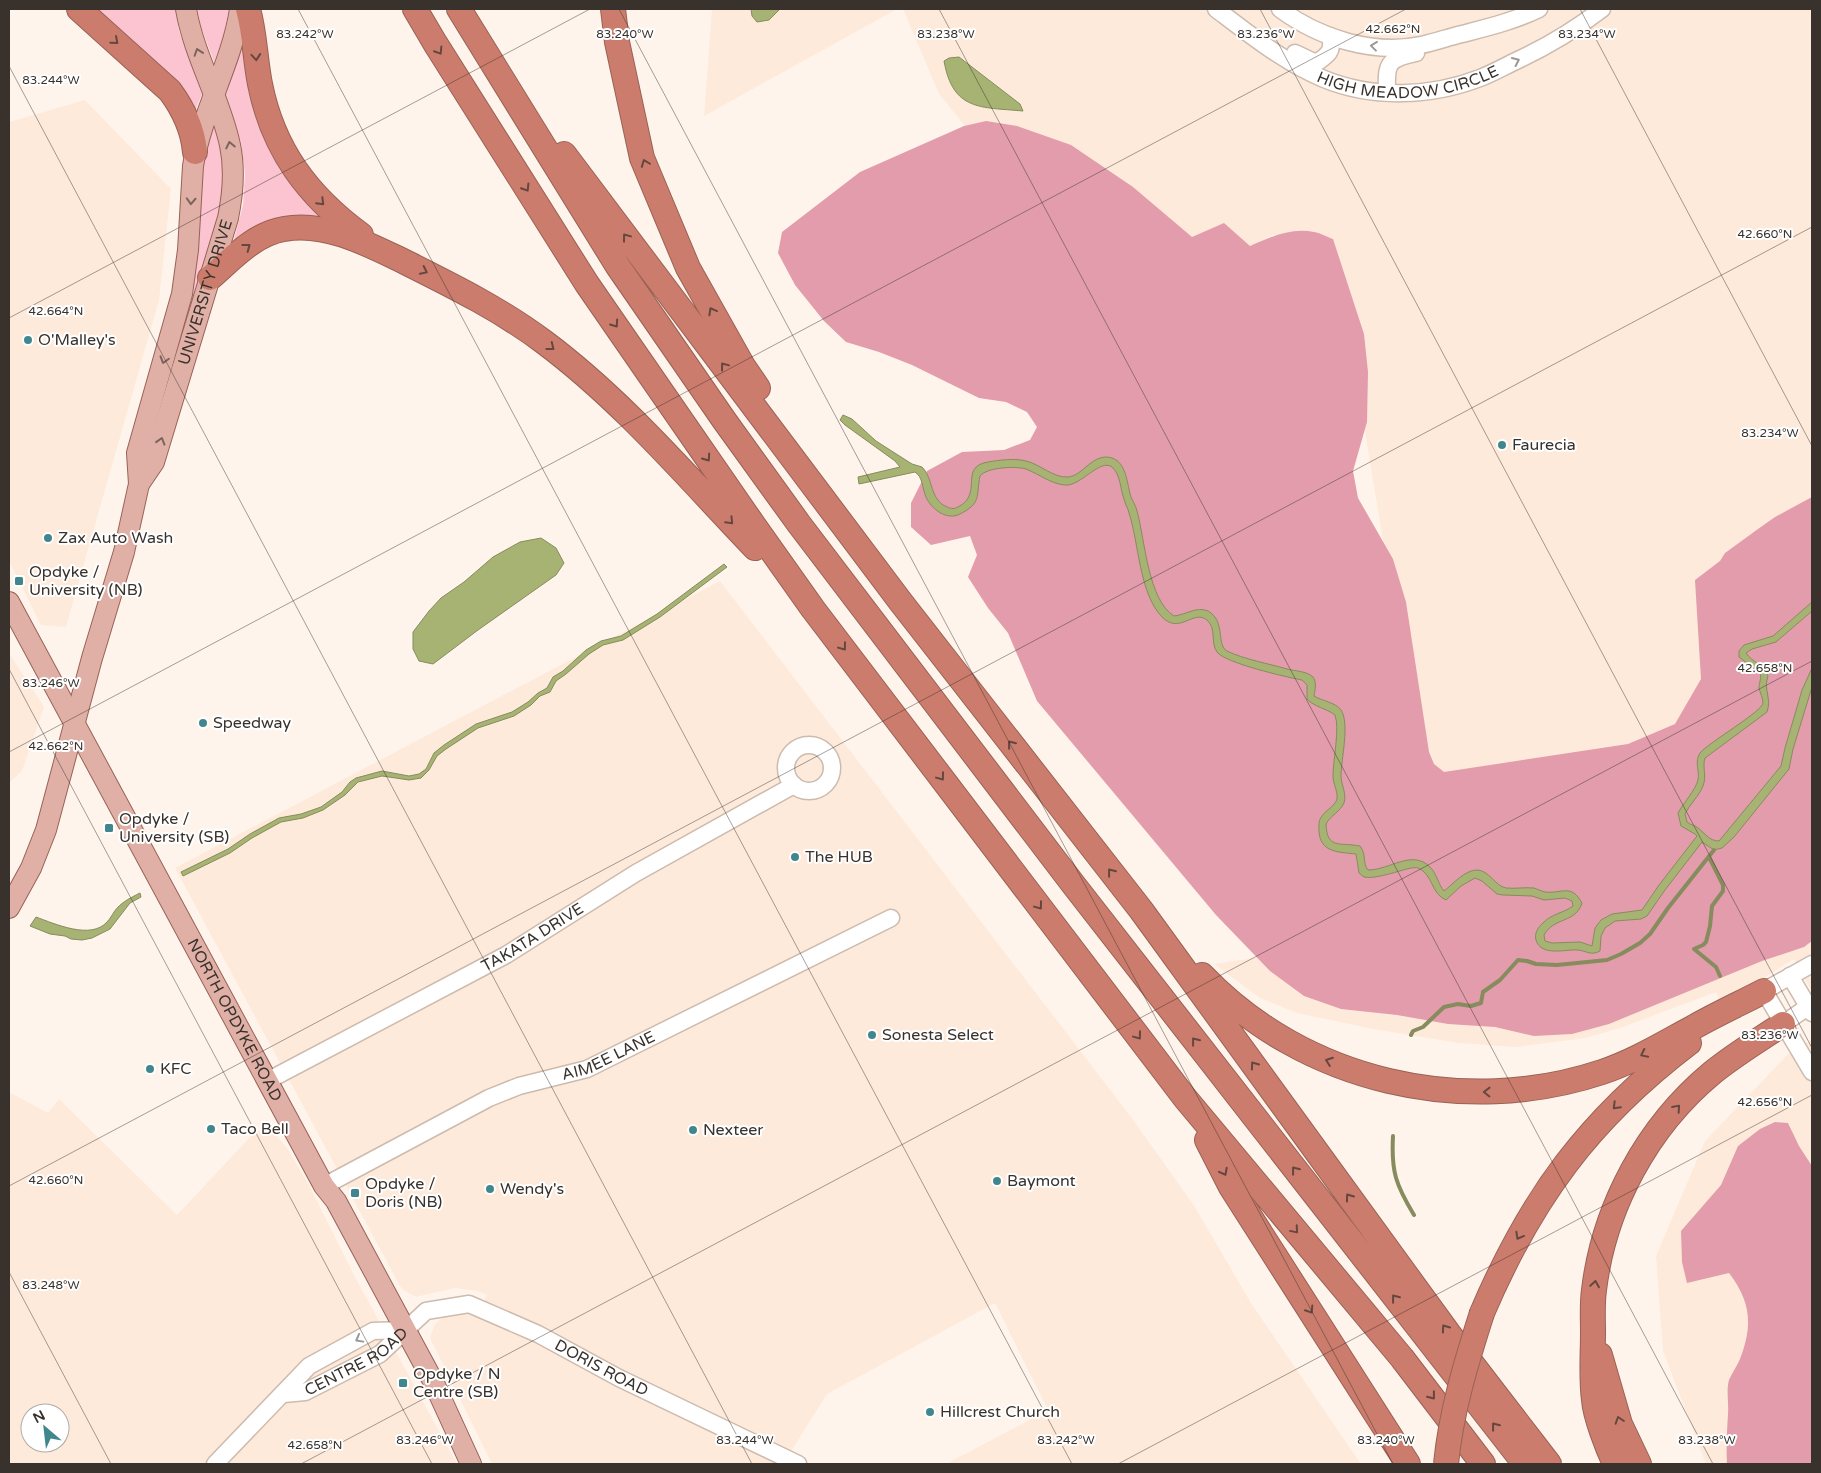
<svg xmlns="http://www.w3.org/2000/svg" width="1821" height="1473" viewBox="0 0 1821 1473" font-family="'Varela Round',sans-serif">
	<style>
		.built { fill: #feeada; fill-rule: evenodd }
		.green { fill: #fcc3d0 }
		.forest { fill: #e29cac }
		.water { fill: #a7b373; stroke: #868c5e }
		.lines { fill: none; stroke-linecap: round; stroke-linejoin: round }
		.stream { stroke: #868c5e; stroke-width: 4 }
		.minor-casing { stroke: #cdbbad; stroke-width: 19 }
		.major-casing { stroke: #986256; stroke-width: 22 }
		.highway-casing { stroke: #986256; stroke-width: 26 }
		.minor { stroke: #fff; stroke-width: 16 }
		.major { stroke: #e0b0a7; stroke-width: 20 }
		.highway { stroke: #cc7c6c; stroke-width: 24 }
		.highway-bridge-casing { stroke: #986256; stroke-width: 26; stroke-linecap: butt }
		.highway-bridge { stroke: #cc7c6c; stroke-width: 24 }
		.oneway { stroke: #64483f }
		.oneway2 { stroke: #9c9896 }
		.oneway3 { stroke: #7b645d }
		.ticks { fill: none; stroke: #38312c; stroke-width: 1; stroke-opacity: 0.45 }
		.poi-dot { fill: #40878d; stroke: #fff; stroke-width: 2 }
		.labels { text-anchor: middle; dominant-baseline: central; stroke-width: 4; stroke-linejoin: round; paint-order: stroke }
		.street-label { font-size: 16px; fill: #38312c; stroke: #fff }
		.poi-label { font-size: 16px; fill: #38312c; stroke: #fff; text-anchor: start }
		.ticks-label { font-size: 12px; text-anchor: middle; fill: #38312c; stroke: #fff; stroke-width: 4; stroke-linejoin: round; paint-order: stroke }
	</style>
	<rect width="100%" height="100%" fill="#fff4eb"/>
	<path class="built" d="M712,9h185l-193,107z
		M903,9h909v983l-18,-33 -73,45 -5,-12 -96,36 -35,10 -69,9 -57,-4 -86,-14 -76,-16 -37,-15 -46,-34 93,-14 116,-168 -90,-543 -60,-4 -23,11 -26,-22 -32,14 -59,-51 -147,-66 -21,5 -26,-32z
		M85,100l86,89 -12,111 -93,327 -25,-2 -32,-64v-439z
		M720,581l414,540 61,86 56,96 110,161h-415l102,-54 -53,-107 -168,91 -42,67 5,3h-298l-62,-126 5,-14 8,-7 17,-4h7l10,3 10,-21 -10,-4 -22,-3 -39,9 -11,-6 -5,-5 -225,-418zM743,1001l-138,70 -32,9z
		M9,653l35,54 -22,64 -13,12z
		M1812,1040v424h-106l-43,-113 -7,-95 49,-115 83,-87z
		M9,1092l39,21 11,-14 118,116 74,-79 17,-10 19,22 23,39 45,90 102,187h-448zM30,1413h30v30h-30z"/>
	<path class="green" d="M88,9h88l3,22 23,63 -8,20z
		M197,9h32l-6,29 -9,24 -13,-35z
		M245,39l81,179 -94,29 11,-42 2,-31 -4,-32 -16,-49z
		M213,124l6,16 5,28 -2,34 -54,186 -20,55 55,-283z"/>
	<path class="forest" d="M986,121l31,5 54,19 62,42 59,50 32,-14 26,23c20,-9 42,-19 64,-14 7,1 13,5 19,7l31,95 4,38 -1,50 -14,49 5,27 35,61 13,43 23,150 5,12 10,8 184,-28 47,-20 26,-45 -6,-99 25,-19 5,-8 33,-24 17,-12 37,-20v444l-8,6 -42,14 -153,63 -37,10 -38,2 -39,-9 -47,-3 -51,-9 -56,-6 -37,-13 -34,-25 -54,-56 -179,-214 -29,-68 -20,-25 -20,-31 9,-22 -7,-19 -39,9 -20,-18v-24l16,-32 35,-19 42,-2 26,-10 7,-13 -10,-15 -21,-10 -27,-4 -67,-33 -33,-13 -33,-10 -22,-21 -29,-36 -17,-32 4,-21 78,-60 104,-46z
		M1775,1122l13,1 11,23 13,20v298h-85c-1,-17 0,-32 1,-50 1,-10 -2,-24 1,-34 3,-7 8,-14 11,-21 13,-34 11,-57 -11,-86l-42,10 -5,-21 -1,-31 40,-46 17,-39 22,-17z"/>
	<path class="water" d="M751,9h29l-11,11 -12,2 -5,-6z
		M959,57l61,47 3,7c-43,-4 -70,0 -79,-50l5,-3z
		M843,415l9,4 24,22 36,23 10,3c12,12 7,32 25,40 5,2 7,2 11,0 26,-13 0,-40 30,-45 12,-2 27,-4 38,-1 14,3 27,17 42,16 15,-1 25,-25 44,-19 15,5 15,27 19,39 2,5 5,9 6,14 8,29 11,89 37,105 11,-1 23,-10 34,-5 18,10 8,34 19,40 16,8 43,13 60,18 7,2 20,2 26,8 4,5 2,13 1,19 8,5 21,6 27,14 9,13 0,50 0,66 0,9 6,17 3,27 -4,9 -13,12 -18,21 1,26 14,18 34,22 7,9 2,17 8,24 22,0 44,-21 62,-3 7,7 8,17 14,24 9,-7 21,-21 33,-21 12,0 18,16 29,18 9,1 19,-1 28,0 3,1 7,3 11,4 17,2 26,-9 37,11 -6,20 -28,14 -38,32l1,6 7,2 28,-1 12,4 3,-18 6,-8 11,-6 30,-4 17,-25 38,-49 -2,-2 -14,-8 -3,-13c6,-11 17,-22 20,-33 2,-9 -4,-18 2,-27 8,-10 63,-42 63,-50 0,-5 -3,-10 -4,-15 0,-6 3,-10 1,-15l-21,-16v-6l5,-6 29,-9 39,-34v9l-36,31 -24,7 -6,4c6,9 18,12 22,23 -5,14 4,22 -1,36l-62,46c-3,9 2,18 -2,28 -4,10 -13,18 -18,28l2,8c3,3 8,3 11,6 7,5 11,13 21,13l62,-75 4,-18 17,-58 10,-22v19l-19,62 -4,20 -55,68 -12,11 -8,2 -12,-8 -37,48 -18,26 -6,3 -26,2 -10,7 -4,8 -1,15c-9,5 -13,0 -22,-1 -12,-1 -37,7 -42,-10 -2,-6 2,-13 7,-17 8,-9 21,-10 30,-17l-1,-5 -7,-3 -21,2 -12,-4 -29,-1 -6,-1 -15,-13 -7,-3 -14,8 -15,14c-15,-6 -13,-26 -28,-32 -7,-3 -38,12 -54,9l-5,-4 -3,-19c-17,-2 -36,-1 -37,-23 0,-6 -1,-10 3,-15 4,-6 13,-10 15,-17 1,-8 -4,-15 -4,-23 0,-16 7,-48 2,-61 -9,-7 -21,-8 -28,-16v-14l-5,-5c-16,-3 -77,-17 -85,-28 -7,-10 0,-23 -10,-32 -14,-11 -27,15 -45,-3 -23,-24 -23,-74 -33,-104 -1,-5 -4,-9 -5,-14 -4,-10 -3,-24 -12,-32 -12,-9 -32,20 -47,18 -14,-1 -26,-11 -39,-16 -10,-3 -39,-2 -46,7 -4,20 2,27 -20,38 -13,7 -29,-5 -34,-17 -4,-9 -3,-20 -11,-25l-56,12 -1,-7 42,-10 -5,-6 -50,-36 -5,-5z
		M541,538l15,10 8,15 -8,12 -78,55 -45,34 -14,-3 -6,-12v-17l16,-21 12,-13 23,-16 29,-25 27,-15z
		M724,564l3,3 -67,50 -37,23 -20,5 -14,9 -23,20 -10,7 -6,11 -10,4 -9,9 -17,11 -36,12 -32,21 -9,7 -8,14 -8,8 -12,2 -27,-4 -24,6 -13,13 -22,15 -20,8 -22,4 -29,16 -22,15 -47,23 -2,-4 47,-23 22,-15 29,-16 22,-4 20,-7 21,-15 8,-10 6,-4 26,-7 27,5 10,-2 7,-5 8,-16 10,-8 32,-21 36,-12 16,-10 10,-9 9,-5 6,-11 10,-6 23,-21 15,-9 20,-5 36,-22z
		M140,893l1,4 -11,6 -20,26 -18,9 -10,2 -11,-1 -6,-3 -15,-2 -20,-8 6,-9c19,7 55,23 71,5 3,-3 5,-7 7,-10 6,-9 16,-14 26,-19z"/>
	<g class="lines">
		<path class="stream" d="M1709,857l14,28v6l-11,15 -2,20 -4,16 -3,3 -9,4 22,18 4,9
			M1411,1035l2,-4 10,-4 21,-20 14,-3 13,2 10,-3 2,-11 17,-12 18,-20 9,1 9,3 21,1 50,-5 14,-6 19,-11 10,-9 18,-26 46,-58
			M1393,1136c-2,36 3,49 21,79"/>
		<defs>
			<g id="minor">
				<path id="s1" d="M1216,9c33,25 69,54 108,70 49,20 107,18 156,-1 13,-5 25,-12 38,-18 30,-14 58,-31 84,-51"/>
				<path d="M1280,9c39,29 93,46 141,36 14,-3 28,-8 41,-11 27,-7 52,-13 77,-25"/>
				<path d="M1295,53l21,10c12,-8 18,-12 14,-27"/>
				<path d="M1387,92c-1,-28 0,-33 29,-39"/>
				<circle cx="809" cy="768" r="23"/>
				<path d="M1812,964l-48,27 48,81"/>
				<path d="M1790,976l22,37"/>
				<path d="M1783,1024l29,-20"/>
				<path id="s2" d="M267,1081l239,-126 130,-82 158,-88"/>
				<path id="s3" d="M324,1186l165,-88 30,-12 68,-17 304,-151"/>
				<path id="s4" d="M284,1394l21,-2 75,-38 46,-43 43,-7 69,30 81,44 179,86"/>
				<path d="M215,1464l94,-98 64,-35 32,-1"/>
			</g>
			<g id="major">
				<path id="s5" d="M139,484l15,-22 74,-244c5,-24 7,-49 2,-73 -10,-47 -36,-89 -44,-136"/>
				<path id="s6" d="M9,602l315,584 12,15 97,180 38,83"/>
				<path d="M9,908l22,-40 15,-38 46,-172 32,-106 15,-68 -2,-31 45,-159 6,-44 5,-84c9,-55 39,-103 47,-157"/>
			</g>
			<path id="highway" d="M79,9l91,82c14,19 23,38 25,61
				M248,9c7,25 7,50 12,75 13,66 48,112 101,151
				M415,9l20,34 152,241 163,236 63,89 372,489 217,260 81,106
				M459,9l158,256 107,155 75,104 274,360 452,580
				M613,9l4,33 25,116 46,110 55,98 15,22
				M564,154l336,447 241,309 308,424 100,130
				M210,278c22,-19 44,-44 74,-49 40,-8 84,15 119,32 48,24 97,48 141,81 79,59 143,135 211,206
				M1202,975c102,107 262,143 400,97 33,-11 62,-29 92,-45 23,-13 47,-24 70,-36
				M1207,1140l24,47 177,277
				M1482,1313c49,-115 107,-194 207,-270
				M1600,1355l20,69 19,40
				M1615,1464c-7,-15 -20,-48 -21,-64 -3,-23 -1,-45 -1,-68 0,-14 -1,-28 1,-42 10,-83 53,-163 118,-217 22,-18 47,-33 71,-49"/>
		</defs>
		<use href="#minor" class="minor-casing"/>
		<use href="#major" class="major-casing"/>
		<use href="#highway" class="highway-casing"/>
		<use href="#minor" class="minor"/>
		<use href="#major" class="major"/>
		<use href="#highway" class="highway"/>
		<defs>
			<path id="highway-bridge" d="M1446,1464c5,-52 20,-101 36,-151"/>
		</defs>
		<use href="#highway-bridge" class="highway-bridge-casing"/>
		<use href="#highway-bridge" class="highway-bridge"/>
	</g>
	<defs><path id="oneway-chevron" d="M-2-3.5L2.5 0L-2 3.5" fill="none" stroke-width="1.6" stroke-linecap="round" stroke-linejoin="round" transform="scale(1.25)"/></defs>
	<g class="oneway">
		<use href="#oneway-chevron" transform="translate(115 41) rotate(41)"/>
		<use href="#oneway-chevron" transform="translate(439 51) rotate(58)"/>
		<use href="#oneway-chevron" transform="translate(256 57) rotate(85)"/>
		<use href="#oneway-chevron" transform="translate(645 163) rotate(-111)"/>
		<use href="#oneway-chevron" transform="translate(526 188) rotate(58)"/>
		<use href="#oneway-chevron" transform="translate(321 202) rotate(45)"/>
		<use href="#oneway-chevron" transform="translate(626 237) rotate(-127)"/>
		<use href="#oneway-chevron" transform="translate(247 247) rotate(-37)"/>
		<use href="#oneway-chevron" transform="translate(424 271) rotate(26)"/>
		<use href="#oneway-chevron" transform="translate(712 311) rotate(-119)"/>
		<use href="#oneway-chevron" transform="translate(615 324) rotate(55)"/>
		<use href="#oneway-chevron" transform="translate(551 347) rotate(38)"/>
		<use href="#oneway-chevron" transform="translate(724 366) rotate(-127)"/>
		<use href="#oneway-chevron" transform="translate(707 458) rotate(55)"/>
		<use href="#oneway-chevron" transform="translate(730 521) rotate(46)"/>
		<use href="#oneway-chevron" transform="translate(843 647) rotate(53)"/>
		<use href="#oneway-chevron" transform="translate(1011 744) rotate(-128)"/>
		<use href="#oneway-chevron" transform="translate(941 777) rotate(53)"/>
		<use href="#oneway-chevron" transform="translate(1111 872) rotate(-128)"/>
		<use href="#oneway-chevron" transform="translate(1039 906) rotate(53)"/>
		<use href="#oneway-chevron" transform="translate(1138 1036) rotate(53)"/>
		<use href="#oneway-chevron" transform="translate(1195 1041) rotate(-128)"/>
		<use href="#oneway-chevron" transform="translate(1644 1054) rotate(154)"/>
		<use href="#oneway-chevron" transform="translate(1329 1061) rotate(-160)"/>
		<use href="#oneway-chevron" transform="translate(1254 1065) rotate(-126)"/>
		<use href="#oneway-chevron" transform="translate(1487 1092) rotate(-179)"/>
		<use href="#oneway-chevron" transform="translate(1616 1106) rotate(135)"/>
		<use href="#oneway-chevron" transform="translate(1677 1108) rotate(-49)"/>
		<use href="#oneway-chevron" transform="translate(1295 1170) rotate(-128)"/>
		<use href="#oneway-chevron" transform="translate(1224 1172) rotate(62)"/>
		<use href="#oneway-chevron" transform="translate(1349 1197) rotate(-126)"/>
		<use href="#oneway-chevron" transform="translate(1295 1230) rotate(50)"/>
		<use href="#oneway-chevron" transform="translate(1519 1236) rotate(119)"/>
		<use href="#oneway-chevron" transform="translate(1595 1284) rotate(-81)"/>
		<use href="#oneway-chevron" transform="translate(1395 1298) rotate(-128)"/>
		<use href="#oneway-chevron" transform="translate(1310 1310) rotate(57)"/>
		<use href="#oneway-chevron" transform="translate(1445 1328) rotate(-126)"/>
		<use href="#oneway-chevron" transform="translate(1432 1396) rotate(52)"/>
		<use href="#oneway-chevron" transform="translate(1619 1420) rotate(-108)"/>
		<use href="#oneway-chevron" transform="translate(1495 1426) rotate(-128)"/>
	</g>
	<g class="oneway2">
		<use href="#oneway-chevron" transform="translate(1374 46) rotate(-173)"/>
		<use href="#oneway-chevron" transform="translate(1516 61) rotate(-25)"/>
		<use href="#oneway-chevron" transform="translate(359 1339) rotate(151)"/>
	</g>
	<g class="oneway3">
		<use href="#oneway-chevron" transform="translate(198 52) rotate(-109)"/>
		<use href="#oneway-chevron" transform="translate(230 145) rotate(-102)"/>
		<use href="#oneway-chevron" transform="translate(191 201) rotate(93)"/>
		<use href="#oneway-chevron" transform="translate(164 360) rotate(106)"/>
		<use href="#oneway-chevron" transform="translate(161 441) rotate(-73)"/>
	</g>
	<path class="ticks" d="M298,9l774,1455M619,9l774,1455M939,9l774,1455M1260,9l552,1039M1580,9l232,437M9,66l743,1398M9,318l581,-309M9,669l423,795M9,752l1397,-743M9,1186l1803,-959M9,1272l102,192M301,1464l1511,-803M1118,1464l694,-369"/>
	<g class="poi-dot">
		<circle cx="28" cy="340" r="5"/>
		<circle cx="1502" cy="445" r="5"/>
		<circle cx="48" cy="538" r="5"/>
		<rect x="14" y="576" width="10" height="10" rx="2.5"/>
		<circle cx="203" cy="723" r="5"/>
		<rect x="104" y="823" width="10" height="10" rx="2.5"/>
		<circle cx="795" cy="857" r="5"/>
		<circle cx="872" cy="1035" r="5"/>
		<circle cx="150" cy="1069" r="5"/>
		<circle cx="211" cy="1129" r="5"/>
		<circle cx="693" cy="1130" r="5"/>
		<circle cx="997" cy="1181" r="5"/>
		<circle cx="490" cy="1189" r="5"/>
		<rect x="350" y="1188" width="10" height="10" rx="2.5"/>
		<rect x="398" y="1378" width="10" height="10" rx="2.5"/>
		<circle cx="930" cy="1412" r="5"/>
	</g>
	<g class="labels">
		<g class="street-label">
			<text stroke="none"><textPath href="#s1" startOffset="215">HIGH MEADOW CIRCLE</textPath></text>
			<text stroke="none"><textPath href="#s5" startOffset="204">UNIVERSITY DRIVE</textPath></text>
			<text stroke="none"><textPath href="#s2" startOffset="302">TAKATA DRIVE</textPath></text>
			<text stroke="none"><textPath href="#s6" startOffset="475">NORTH OPDYKE ROAD</textPath></text>
			<text stroke="none"><textPath href="#s3" startOffset="314">AIMEE LANE</textPath></text>
			<text stroke="none"><textPath href="#s4" startOffset="81">CENTRE ROAD</textPath></text>
			<text stroke="none"><textPath href="#s4" startOffset="359">DORIS ROAD</textPath></text>
		</g>
		<g class="poi-label">
			<text x="38" y="340">O'Malley's</text>
			<text x="1512" y="445">Faurecia</text>
			<text x="58" y="538">Zax Auto Wash</text>
			<text x="29" y="572">Opdyke /<tspan x="29" dy="18">University (NB)</tspan></text>
			<text x="213" y="723">Speedway</text>
			<text x="119" y="819">Opdyke /<tspan x="119" dy="18">University (SB)</tspan></text>
			<text x="805" y="857">The HUB</text>
			<text x="882" y="1035">Sonesta Select</text>
			<text x="160" y="1069">KFC</text>
			<text x="221" y="1129">Taco Bell</text>
			<text x="703" y="1130">Nexteer</text>
			<text x="1007" y="1181">Baymont</text>
			<text x="365" y="1184">Opdyke /<tspan x="365" dy="18">Doris (NB)</tspan></text>
			<text x="500" y="1189">Wendy's</text>
			<text x="413" y="1374">Opdyke / N<tspan x="413" dy="18">Centre (SB)</tspan></text>
			<text x="940" y="1412">Hillcrest Church</text>
		</g>
	</g>
	<g class="ticks-label">
		<text x="1393" y="33">42.662°N</text>
		<text x="305" y="38">83.242°W</text>
		<text x="625" y="38">83.240°W</text>
		<text x="946" y="38">83.238°W</text>
		<text x="1266" y="38">83.236°W</text>
		<text x="1587" y="38">83.234°W</text>
		<text x="51" y="84">83.244°W</text>
		<text x="1765" y="238">42.660°N</text>
		<text x="56" y="315">42.664°N</text>
		<text x="1770" y="437">83.234°W</text>
		<text x="1765" y="672">42.658°N</text>
		<text x="51" y="687">83.246°W</text>
		<text x="56" y="750">42.662°N</text>
		<text x="1770" y="1039">83.236°W</text>
		<text x="1765" y="1106">42.656°N</text>
		<text x="56" y="1184">42.660°N</text>
		<text x="51" y="1289">83.248°W</text>
		<text x="425" y="1444">83.246°W</text>
		<text x="745" y="1444">83.244°W</text>
		<text x="1066" y="1444">83.242°W</text>
		<text x="1386" y="1444">83.240°W</text>
		<text x="1707" y="1444">83.238°W</text>
		<text x="315" y="1449">42.658°N</text>
	</g>
	<rect width="1821" height="1473" fill="none" stroke="#38312c" stroke-width="20"/>
	<g transform="translate(45 1428) rotate(332)"><circle r="24" fill="#ffffff" stroke="#afadab"/>
	<path d="M0-4L9 19L0 12L-9 19Z" fill="#40878d"/>
	<text y="-8" font-size="14" font-weight="bold" text-anchor="middle" fill="#38312c">N</text>
	</g>
</svg>
